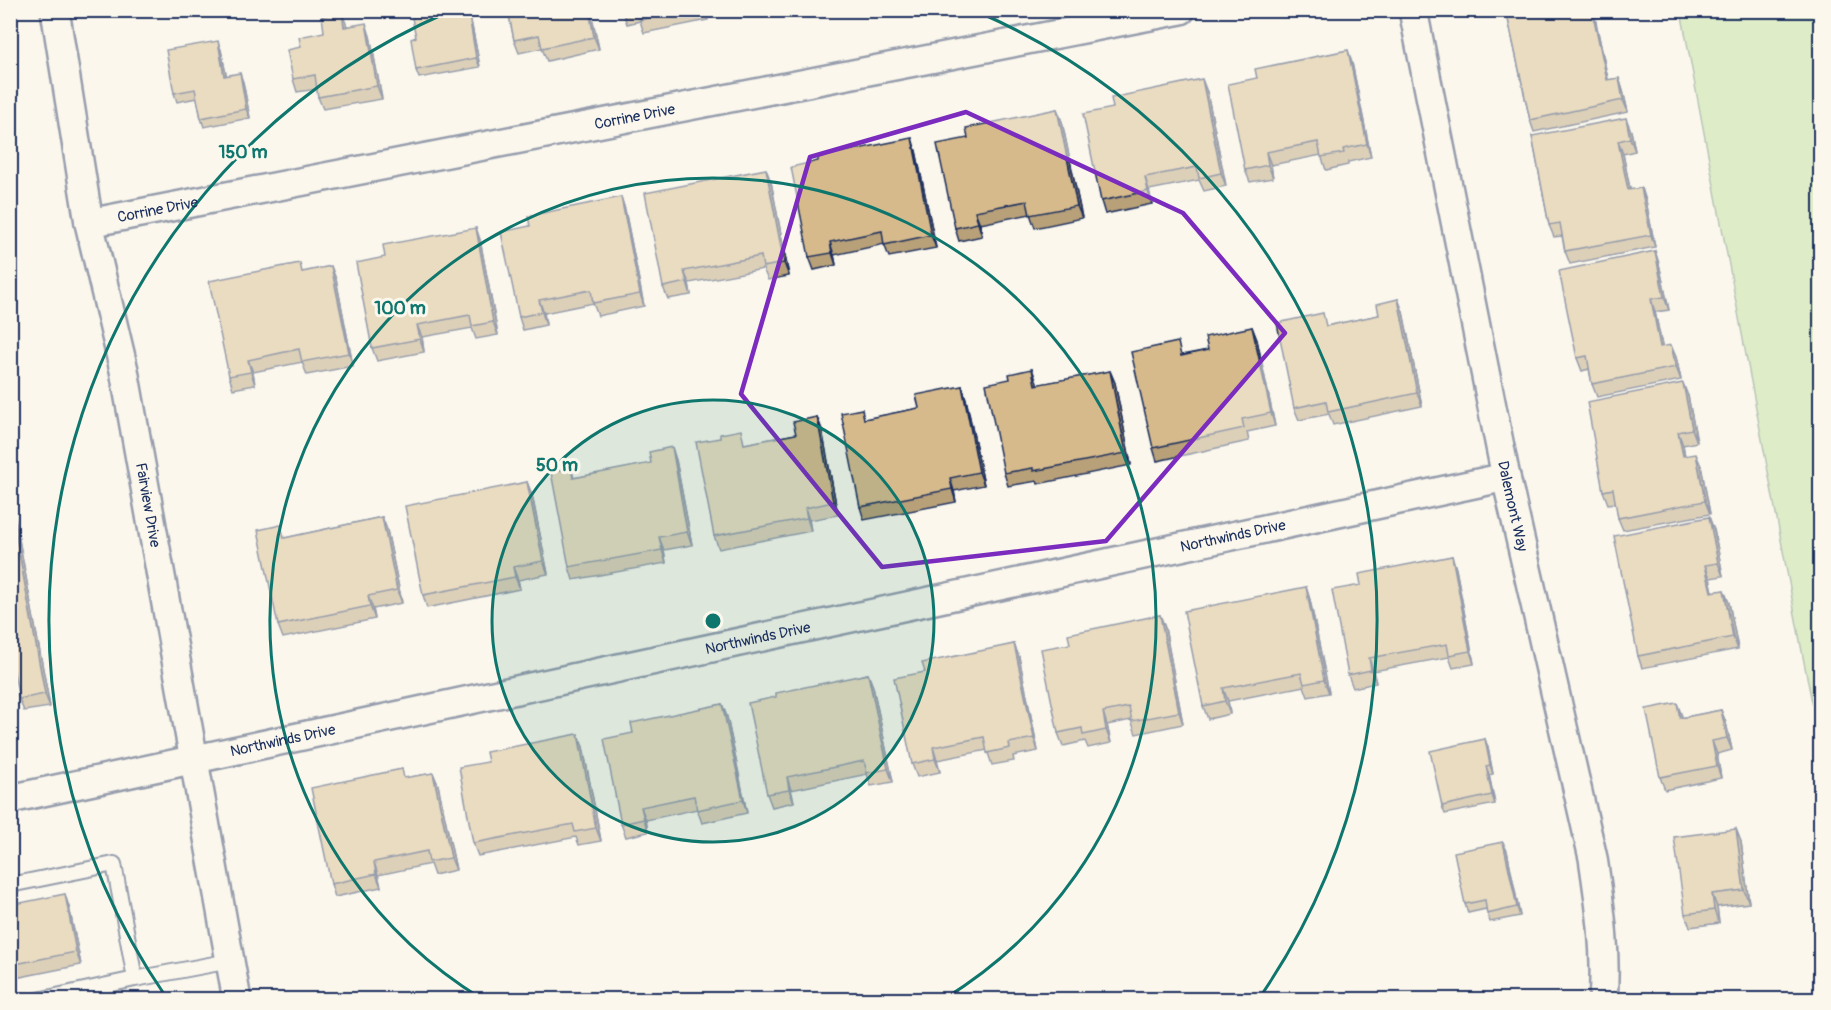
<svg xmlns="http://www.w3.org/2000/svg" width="1831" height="1010" viewBox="0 0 1831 1010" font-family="Pangolin,sans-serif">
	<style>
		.green { fill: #badf9a; stroke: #6a877c; stroke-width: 1.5 }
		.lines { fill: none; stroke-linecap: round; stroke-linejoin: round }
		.service-casing { stroke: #1b2f5e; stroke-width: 18 }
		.minor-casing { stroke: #1b2f5e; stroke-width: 32 }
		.service { stroke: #fbf7ec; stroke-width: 14 }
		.minor { stroke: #fbf7ec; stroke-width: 27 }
		.wall { fill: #b8a078; stroke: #1b2f5e; stroke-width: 1.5 }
		.shaded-wall { fill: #968261; stroke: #1b2f5e; stroke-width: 1.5 }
		.building { fill: #d6ba8b; stroke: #1b2f5e; stroke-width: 1.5 }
		.marked { fill: none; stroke: #7b2cbf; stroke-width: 4.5; stroke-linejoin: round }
		.ring { fill: none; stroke: #0f766e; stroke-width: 3 }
		.labels { text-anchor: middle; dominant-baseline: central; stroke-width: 6; stroke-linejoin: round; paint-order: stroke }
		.street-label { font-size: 15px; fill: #1b2f5e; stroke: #fbf7ec }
		.centre { fill: #0f766e; stroke: #fbf7ec; stroke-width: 3 }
		.ring-label { font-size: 18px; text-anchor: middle; font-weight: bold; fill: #0f766e; stroke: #fbf7ec; stroke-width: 6; stroke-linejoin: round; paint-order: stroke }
	</style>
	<rect width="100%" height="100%" fill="#fbf7ec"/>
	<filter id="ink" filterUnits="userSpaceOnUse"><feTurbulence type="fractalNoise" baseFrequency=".0167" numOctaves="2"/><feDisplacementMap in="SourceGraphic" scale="12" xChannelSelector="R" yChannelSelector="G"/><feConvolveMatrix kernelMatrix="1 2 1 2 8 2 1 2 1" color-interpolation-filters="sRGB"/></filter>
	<g filter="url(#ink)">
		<path class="green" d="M1681,11h139v731l-16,-80z"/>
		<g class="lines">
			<defs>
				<path id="service" d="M10,885l104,-21 21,115 95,-18
					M38,1000l97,-21"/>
				<g id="minor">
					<path id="s1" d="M55,10l34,213 35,147 113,630"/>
					<path id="s2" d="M1413,10l93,467 87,381c7,47 14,94 10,142"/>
					<path id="s3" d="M89,223l1092,-213"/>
					<path id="s4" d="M10,799l1496,-322"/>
				</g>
			</defs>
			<use href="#service" class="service-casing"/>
			<use href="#minor" class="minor-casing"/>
			<use href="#service" class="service"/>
			<use href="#minor" class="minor"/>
		</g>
		<path class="wall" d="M508,10h82l2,7 7,32 -52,12 -5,-13 -23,5 -5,-13z
			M622,10h84l2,10 -64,13 -4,-12 -13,3z
			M738,10h33l-31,7z
			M1506,10h100l1,6 -12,2 13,62 11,-2 4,13 5,21 -94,20 -4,-12z
			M470,16l10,51 -61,11 -3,-8v-33z
			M347,26l23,10 12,63 -59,10 -5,-12 -1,-8 -20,3 -4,-13 8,-32 23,-15z
			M221,50l5,25 17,7 7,36 -46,9 -3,-9 -4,-20 -20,4 -3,-9z
			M1352,63l19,94 -23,5v3l-22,5 -5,-15 -50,10 2,13 -23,4 -5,-12z
			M1207,92l19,94 -22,5 -5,-11 -50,10 3,14 -47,10 -4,-13z
			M1057,109l5,13 20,96 -47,10 -5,-14 -50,10 2,12 -23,5 -4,-13 13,-90z
			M1631,131l4,20 -12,3 7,36 12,-2 4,13 9,46 -85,17 -5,-13 -3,-15 -8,1 -5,-12 -17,-89z
			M916,151l20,97 -47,9 -5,-13 -50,11 2,10 -22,5 -5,-13z
			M771,182l18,94 -21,4 -5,-11 -74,14 2,12 -23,4 -5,-12z
			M621,197l4,13 19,96 -46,10 -5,-13 -49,10 2,12 -23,5 -4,-13 11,-91z
			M476,228l4,12 18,95 -22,4 -4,-11 -50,9 2,15 -47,9 -5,-13 13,-91z
			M1655,251l4,13 10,46 -14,2 7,35 14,10 5,23 -84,17 -5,-13 -3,-15 -7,2 -5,-13z
			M303,272l33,7 17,87 -46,9 -5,-13 -49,10 2,13 -22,4 -4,-13z
			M1398,299l5,13 19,94 -89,19 -4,-11 -30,6 -5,-12 34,-82 51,-11z
			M1252,327l5,13 18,86 -28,6 2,9 -92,20 -4,-13 29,-93 26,-5z
			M1032,369l5,16 73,-14 5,12 16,82 -93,19 -1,-3 -29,5 -4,-13 6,-94z
			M962,386l4,13 18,86 -30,6 2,11 -92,18 -4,-13 6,-88 53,-11z
			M1688,396l9,46 -14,3 2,11 16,10 9,48 -87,16 -5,-12 -2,-15 -8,1 -5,-13z
			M817,417l5,13 16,85 -29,5 2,11 -92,18 -5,-13 32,-92 50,-10z
			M676,460l16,85 -28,5 2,13 -93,17 -4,-13 2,-99 3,10z
			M527,482l5,13 16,79 -30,6 2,9 -93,19 -4,-13z
			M10,491l40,216 -26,4 -5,-12z
			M382,517l5,13 15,73 -29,6 2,10 -92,19 -5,-13 7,-87z
			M1709,517l5,13 9,46 -13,2 3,14 11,-2 5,13 9,46 -96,19 -4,-12z
			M1452,556l4,13 18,95 -21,4 -4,-11 -76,14 3,12 -23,5 -5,-13 13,-90z
			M1306,587l4,13 19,93 -21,4 -4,-11 -76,15 2,13 -22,5 -5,-13z
			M1160,615l5,13 18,96 -47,10 -5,-14 -24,5 4,18 -23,5 -3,-7 -22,5 -5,-13 12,-89z
			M1014,644l5,13 19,94 -25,5 1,5 -22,4 -5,-15 -50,10 3,12 -23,5 -5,-13 13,-92z
			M868,674l5,13 20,95 -22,4 -4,-12 -76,16 3,12 -22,5 -5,-13 9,-97z
			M722,704l5,13 20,96 -45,10 -5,-14 -51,11 2,12 -22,5 -5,-13 12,-91z
			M1721,710l5,13 6,27 -15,4 4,24 -56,12 -5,-13 22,-61v2z
			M1485,739l3,9 5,26 -4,1 6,29 -50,10 -3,-8z
			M583,747l18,94 -22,4 -3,-8 -98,19 -5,-13z
			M433,773l5,12 18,85 -22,5 -4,-11 -52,11 3,12 -46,10 -4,-13 75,-106z
			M1736,829l5,13 8,61 -32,4 2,16 -29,4 -5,-13z
			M1507,851l13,65 -30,6 -4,-13 -18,4 -3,-9z
			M10,905l59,2 12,58 -71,14z"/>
		<path class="shaded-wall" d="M468,10l2,6 10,51 -4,-9z
			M589,10h1l2,7 7,32 -5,-12z
			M1592,10l3,8 16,75 -4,-13z
			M342,13l5,13 -3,1z
			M366,23l4,13 12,63 -5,-13z
			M218,41l3,9 7,34 -4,-8z
			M1348,50l4,13 19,94 -4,-13z
			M240,73l3,9 7,36 -4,-9z
			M1619,78l4,13 5,21 -5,-12z
			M1202,79l5,13 19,94 -5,-13z
			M1057,109l5,13 20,96 -5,-12z
			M1626,118l5,13 4,20 -5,-13z
			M912,138l4,13 20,97 -5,-13z
			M1618,141l5,13 10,49 -5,-13z
			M1266,152l5,13 2,13 -5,-13z
			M766,169l5,13 18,94 -5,-13z
			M1145,177l4,13 3,14 -4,-13z
			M1641,188l5,13 9,46 -4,-12z
			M621,197l4,13 19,96 -4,-12z
			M975,211l5,13 2,12 -4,-13z
			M476,228l4,12 18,95 -5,-13z
			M830,242l4,13 2,10 -4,-12z
			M1655,251l4,13 10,46 -5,-13z
			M331,266l5,13 17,87 -4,-13z
			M684,271l5,12 2,12 -4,-13z
			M1398,299l5,13 19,94 -5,-13z
			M1651,299l4,13 10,48 -5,-13z
			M539,300l5,13 2,12 -4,-13z
			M417,325l5,12 2,15 -4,-13z
			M1252,327l5,13 18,86 -4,-13z
			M1671,345l5,12 5,23 -5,-13z
			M248,360l5,12 2,13 -4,-13z
			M1032,369l5,13 3,16 -5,-13z
			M1110,371l5,12 16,82 -5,-12z
			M1683,383l5,13 9,46 -5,-13z
			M962,386l4,13 18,86 -5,-13z
			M817,417l5,13 16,85 -5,-13z
			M1678,432l5,13 4,24 -4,-13z
			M672,447l4,13 16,85 -5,-13z
			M1696,454l5,12 9,48 -5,-13z
			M950,478l4,13 2,11 -4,-13z
			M527,482l5,13 16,79 -5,-13z
			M10,491l40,216 -5,-13 -35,-190z
			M805,508l4,12 2,11 -4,-13z
			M382,517l5,13 15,73 -5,-13z
			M1709,517l5,13 9,46 -5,-13z
			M659,537l5,13 2,13 -4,-13z
			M1452,556l4,13 18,95 -4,-13z
			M1705,565l5,13 5,27 -4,-13z
			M513,567l5,13 2,9 -5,-12z
			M1306,587l4,13 19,93 -5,-13z
			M1724,590l5,13 9,46 -5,-12z
			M368,596l5,13 2,10 -5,-13z
			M1160,615l5,13 18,96 -4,-12z
			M1014,644l5,13 19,94 -4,-13z
			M1369,658l4,13 3,12 -5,-13z
			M868,674l5,13 20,95 -5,-13z
			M1223,688l5,13 2,13 -5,-13z
			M1677,703l5,13 3,15 -5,-13z
			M722,704l5,13 20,96 -4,-13z
			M1721,710l5,13 6,27 -5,-12z
			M1103,712l4,13 4,18 -5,-13z
			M578,734l5,13 18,94 -5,-13z
			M1485,739l3,9 5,26 -3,-9z
			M1712,741l5,13 4,24 -4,-12z
			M933,747l4,13 3,12 -5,-13z
			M1486,766l3,9 6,29 -3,-9z
			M433,773l5,12 18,85 -5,-12z
			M787,777l4,13 3,12 -5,-12z
			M641,807l5,13 2,12 -4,-13z
			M1736,829l5,13 8,61 -5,-13z
			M1503,842l4,9 13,65 -3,-9z
			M374,862l4,13 3,12 -5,-13z
			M65,894l4,13 12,58 -5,-13z
			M1712,894l5,13 2,16 -5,-13z"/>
		<path class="building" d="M450,10h18l8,48 -60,12 -5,-31 5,-2 -4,-19z
			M508,10h81l5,27 -52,11 -3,-13 -25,5z
			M638,10h48l-46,10z
			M1506,10h86l15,70 12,-2 4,22 -93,20z
			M342,13l2,14 22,-4 11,63 -59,11 -3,-22 -22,4 -6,-29 14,-3 -2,-10 25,-5 -2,-16z
			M218,41l6,35 16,-3 6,36 -45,9 -6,-29 -21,4 -8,-43z
			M1348,50l19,94 -24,5 1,4 -23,4 -3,-15 -52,10 2,13 -23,5 -17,-86 29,-6 -2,-9z
			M1202,79l19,94 -22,5 -2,-11 -52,10 3,14 -47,10 -18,-87 30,-6 -2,-10z
			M1057,109l20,97 -47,9 -3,-14 -52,10 3,12 -23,5 -18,-84 31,-6 -2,-10z
			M1626,118l4,20 -12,3 10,49 13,-2 10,47 -86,16 -5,-28 -11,2 -17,-89z
			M912,138l19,97 -47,10 -2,-14 -52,11 2,11 -23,4 -18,-90 27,-6v-4z
			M766,169l18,94 -21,4 -2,-11 -77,15 3,11 -24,5 -18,-94z
			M621,197l19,97 -47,9 -2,-13 -52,10 3,12 -23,5 -18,-85 29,-6 -2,-10z
			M476,228l17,94 -21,4 -2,-11 -53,10 3,14 -48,9 -16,-85 29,-6 -2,-12z
			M1655,251l9,46 -13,2 9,48 11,-2 5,22 -84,17 -5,-28 -10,2 -18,-87z
			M300,263l2,9 29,-6 18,87 -47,9 -3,-13 -51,11 3,12 -22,4 -20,-95z
			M1398,299l19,94 -89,19 -2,-11 -32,7 -17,-85 46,-10 3,13 53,-11 -2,-11z
			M1252,327l19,86 -29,6 2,9 -91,20 -22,-96 47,-10 3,14 27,-6 -3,-13z
			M1032,369l3,16 75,-14 16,82 -93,18v-3l-29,5 -18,-89 24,-5 -1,-5z
			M1683,383l9,46 -14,3 5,24 13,-2 9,47 -87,17 -5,-29 -10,2 -16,-89z
			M962,386l17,86 -29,6 2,11 -92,18 -19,-94 21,-4 2,10 55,-11 -3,-13z
			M817,417l16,85 -28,6 2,10 -93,18 -18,-94 24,-4v-4l21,-4 3,14 52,-10 -3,-12z
			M672,447l15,85 -28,5 3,13 -93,17 -18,-95 20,-4 2,10 78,-15 -2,-11z
			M527,482l16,79 -30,6 2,10 -92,18 -18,-89z
			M10,504l35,190 -26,5 -9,-48z
			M382,517l15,73 -29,6 2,10 -92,19 -20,-95 23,-5 3,13z
			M1709,517l9,46 -13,2 6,27 13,-2 9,47 -95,19 -24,-120z
			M1452,556l18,95 -21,4 -2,-11 -78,14 2,12 -23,5 -16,-85 29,-5 -2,-11z
			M1306,587l18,93 -20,4 -3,-11 -78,15 2,13 -22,5 -19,-95z
			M1160,615l19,97 -47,9 -3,-14 -26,5 3,18 -23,5 -1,-7 -24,5 -17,-84 29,-5 -2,-10z
			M1014,644l20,94 -25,5 1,5 -23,5 -3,-16 -51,10 2,12 -23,5 -18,-86 31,-6 -3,-9z
			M868,674l20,95 -21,4 -3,-12 -77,16 2,13 -22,4 -19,-91 28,-6v-4z
			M1677,703l3,15 41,-8 6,28 -15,3 5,25 -57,11 -14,-68z
			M722,704l21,96 -46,10 -3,-14 -53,11 3,12 -23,5 -17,-85 29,-6 -2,-10z
			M578,734l18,94 -21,4 -2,-8 -100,19 -14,-76 29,-5 -2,-10z
			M1485,739l5,26 -4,1 6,29 -50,11 -12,-55z
			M402,769l2,9 29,-5 18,85 -22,4 -2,-11 -53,11 2,12 -45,10 -20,-96z
			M1736,829l8,61 -32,4 2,16 -29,4 -11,-77z
			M1503,842l14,65 -30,7 -2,-14 -20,4 -11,-52z
			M65,894l11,58 -66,13v-60z"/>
	</g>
	<path d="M0 0H1831V1010H0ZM966,112l217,101 102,120 -179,208 -224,26 -141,-173 69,-237z" fill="#fbf7ec" fill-opacity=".55" fill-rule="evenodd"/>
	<path class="marked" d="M966,112l217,101 102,120 -179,208 -224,26 -141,-173 69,-237z"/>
	<circle cx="713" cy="621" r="221" fill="#0f766e" fill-opacity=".12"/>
	<g class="ring">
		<circle cx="713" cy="621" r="221"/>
		<path d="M482 999A443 443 0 1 1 944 999"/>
		<path d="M166 997A664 664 0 0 1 448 12M978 12A664 664 0 0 1 1260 997"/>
	</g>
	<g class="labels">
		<g class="street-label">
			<text stroke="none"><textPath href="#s3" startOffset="556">Corrine Drive</textPath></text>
			<text stroke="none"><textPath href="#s3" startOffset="70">Corrine Drive</textPath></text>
			<text stroke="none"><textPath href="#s1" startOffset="504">Fairview Drive</textPath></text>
			<text stroke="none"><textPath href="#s2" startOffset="506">Dalemont Way</textPath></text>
			<text stroke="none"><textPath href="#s4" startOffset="1251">Northwinds Drive</textPath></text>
			<text stroke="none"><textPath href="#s4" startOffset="765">Northwinds Drive</textPath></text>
			<text stroke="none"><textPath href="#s4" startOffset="279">Northwinds Drive</textPath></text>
		</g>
	</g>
	<circle cx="713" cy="621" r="9" class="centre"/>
	<g class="ring-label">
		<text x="243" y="158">150 m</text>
		<text x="400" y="314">100 m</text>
		<text x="557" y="471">50 m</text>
	</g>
	<rect width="1831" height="1010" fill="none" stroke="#fbf7ec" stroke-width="36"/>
	<rect x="18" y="18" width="1795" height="974" fill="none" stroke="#1b2f5e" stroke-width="2" filter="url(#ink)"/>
</svg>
